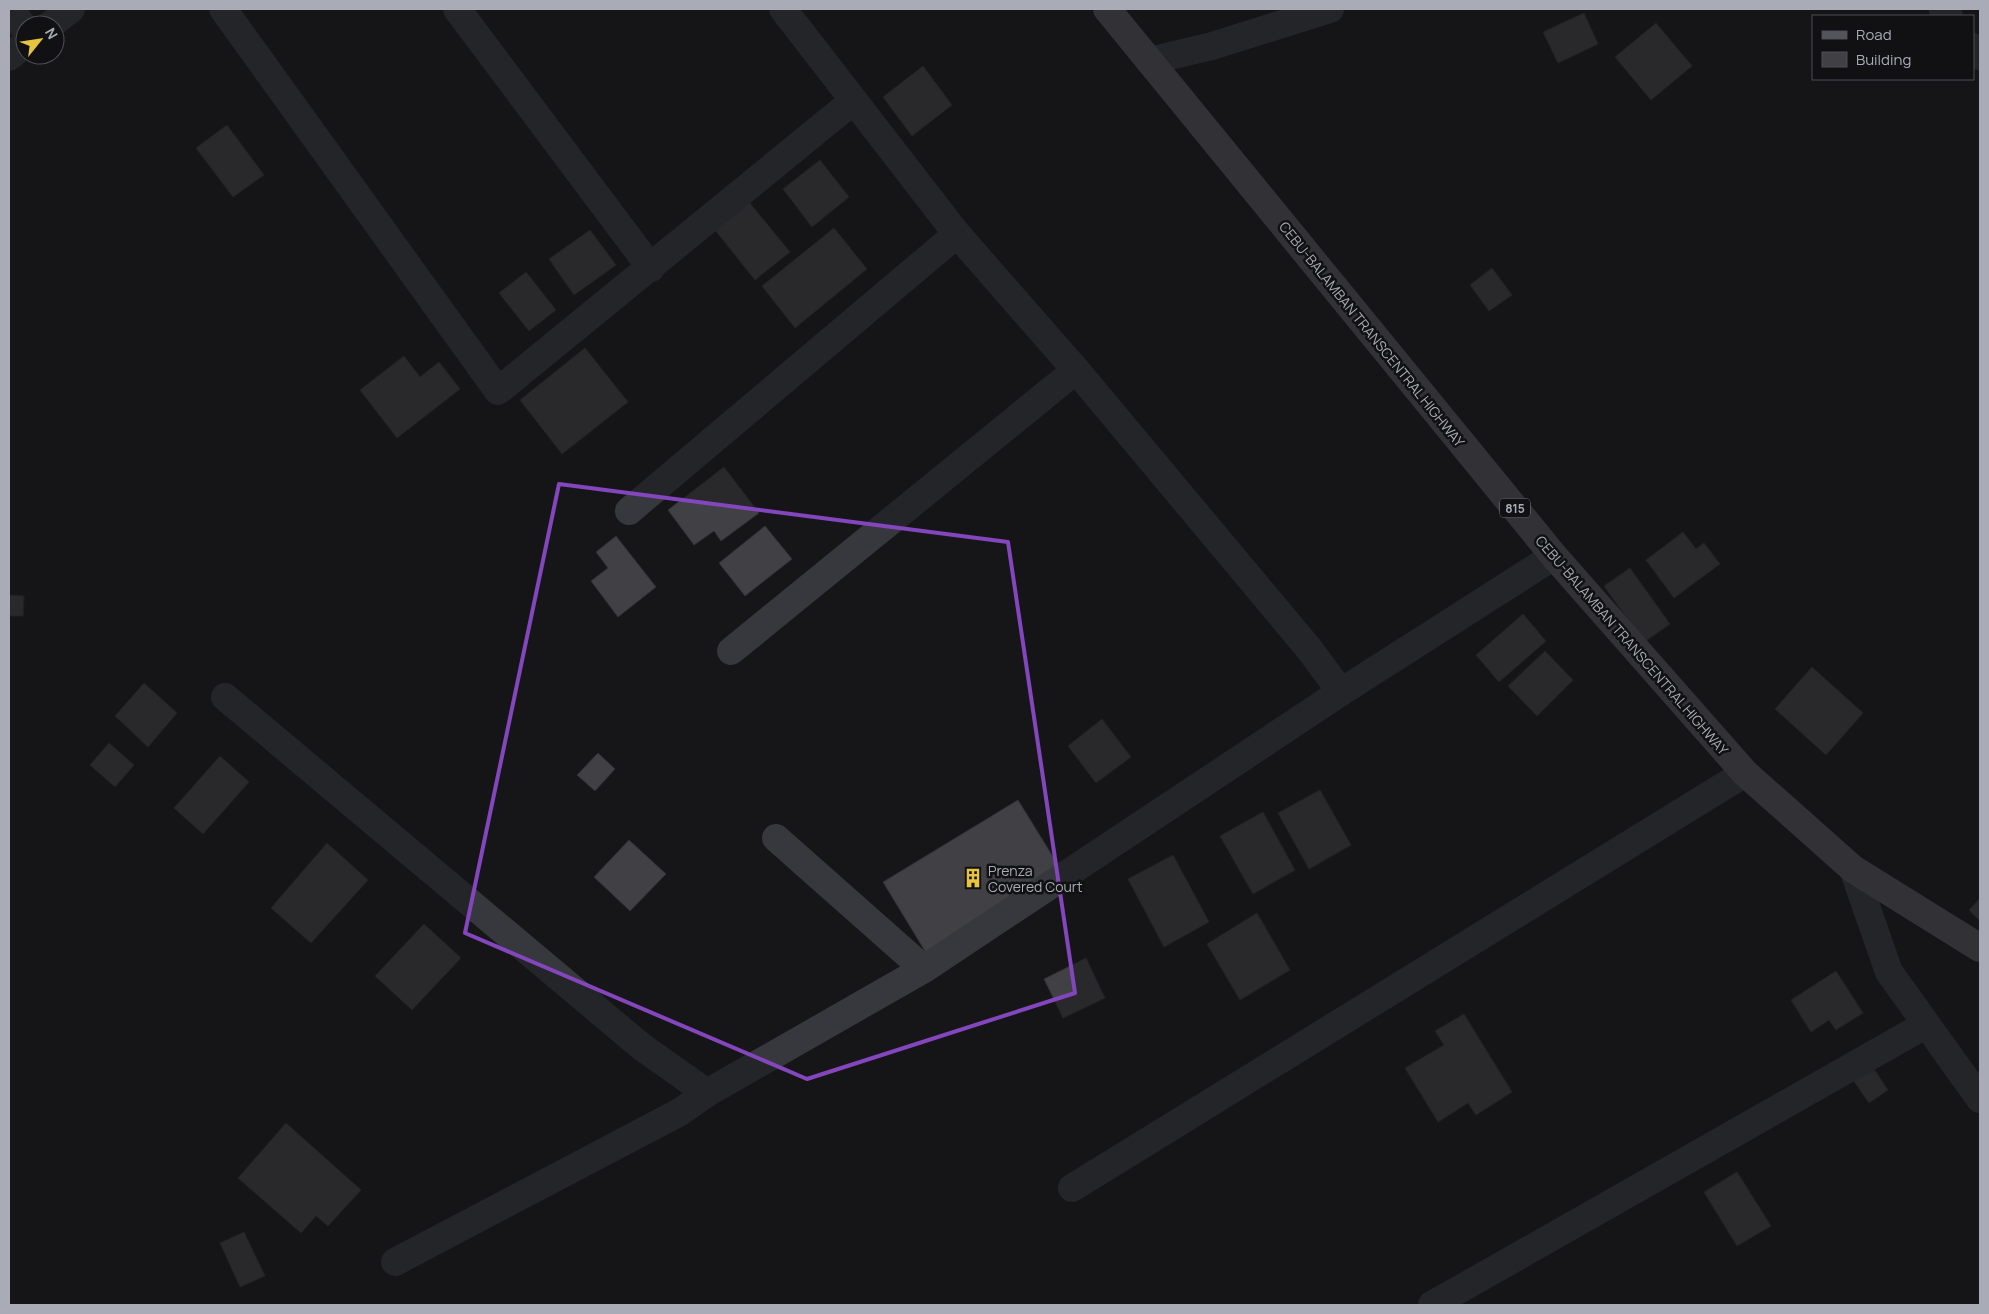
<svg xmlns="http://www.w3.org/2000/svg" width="1989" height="1314" viewBox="0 0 1989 1314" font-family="Manrope,sans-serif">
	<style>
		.building { fill: #414145; stroke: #313034 }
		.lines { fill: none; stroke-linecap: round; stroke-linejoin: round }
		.minor { stroke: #37383d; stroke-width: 28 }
		.major { stroke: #54545c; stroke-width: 28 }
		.marked { fill: none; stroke: #8446bd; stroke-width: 4; stroke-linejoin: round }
		.labels { text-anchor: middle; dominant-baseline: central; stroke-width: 5; stroke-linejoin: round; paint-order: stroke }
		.shield { fill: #111113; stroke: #7b7e86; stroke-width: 1 }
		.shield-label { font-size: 12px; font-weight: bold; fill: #a9acb7 }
		.street-label { font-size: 14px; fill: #a9acb7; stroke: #111113 }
		.poi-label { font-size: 14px; fill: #a9acb7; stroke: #111113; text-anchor: start }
	</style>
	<rect width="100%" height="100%" fill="#161618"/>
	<path class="building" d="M1584,13l14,31 -40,19 -15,-31z
		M1656,23l36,43 -41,34 -36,-43z
		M923,66l29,39 -40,31 -29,-39z
		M227,125l37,50 -31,22 -37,-49z
		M820,160l29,37 -37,30 -29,-38z
		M749,202l41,50 -35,28 -40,-50z
		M834,228l33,41 -72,59 -33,-42z
		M590,230l26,35 -42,30 -25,-36z
		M1492,268l20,27 -23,16 -19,-26z
		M526,272l30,38 -27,21 -30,-38z
		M585,348l43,54 -66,52 -42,-54z
		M404,356l16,21 19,-15 21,27 -63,49 -37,-48z
		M724,467l35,46 -38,28 -7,-10 -20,14 -26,-35z
		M765,526l27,33 -47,37 -26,-33z
		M1683,532l13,17 8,-6 16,21 -46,34 -28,-38z
		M616,536l40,51 -38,30 -27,-36 17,-13 -12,-16z
		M1630,568l40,56 -26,18 -40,-56z
		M9,595l15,1 -1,20h-14z
		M1523,614l23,27 -47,41 -23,-27z
		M1545,651l28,29 -36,36 -29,-30z
		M1812,667l51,46 -37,42 -51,-46z
		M144,683l33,30 -29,34 -33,-31z
		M1102,719l29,38 -35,26 -28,-37z
		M109,743l25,22 -19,22 -25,-22z
		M598,753l17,16 -20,22 -18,-16z
		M220,756l29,26 -46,52 -29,-26z
		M1320,790l31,55 -42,24 -31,-56z
		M1018,800l45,73 -135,83 -45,-74z
		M1263,812l32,58 -42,24 -33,-58z
		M629,840l37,34 -36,37 -36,-34z
		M327,843l41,37 -57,63 -40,-35z
		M1173,855l36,67 -45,25 -36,-68z
		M1980,898v23l-11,-11z
		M1257,913l33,57 -50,30 -33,-56z
		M424,924l37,34 -49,52 -37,-34z
		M1086,958l19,40 -42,20 -19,-39z
		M1836,971l27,42 -27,17 -7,-10 -18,12 -20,-32z
		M1464,1014l48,78 -36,23 -8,-12 -30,19 -33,-54 39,-23 -9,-14z
		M1872,1066l16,24 -19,13 -16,-23z
		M286,1123l75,67 -33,36 -12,-10 -15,17 -63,-55z
		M1737,1172l34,54 -34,20 -33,-54z
		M244,1232l21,44 -25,11 -20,-44z"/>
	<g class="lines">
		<path class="minor" d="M10,9l15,20
			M223,9l275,382 355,-290
			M457,9l194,259
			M783,9l174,225 119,136 234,280 31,42 213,-136
			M1943,9l6,7
			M50,25l21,-16
			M1973,47l7,9
			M9,57l16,-13
			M1149,61l63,-15 118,-37
			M629,511l328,-277
			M731,651l345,-281
			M225,697l417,350 65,46
			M776,838l148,131
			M1853,869l36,103 91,127
			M1072,1188l673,-415
			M395,1262l285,-150 27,-19 217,-124 417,-277
			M1432,1305l493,-280"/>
		<path class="major" d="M1107,9l447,547 191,217 108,96 127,79"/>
	</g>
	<path d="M0 0H1989V1314H0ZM559,484l449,58 67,451 -268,86 -342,-146z" fill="#161618" fill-opacity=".55" fill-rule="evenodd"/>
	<path class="marked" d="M559,484l449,58 67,451 -268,86 -342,-146z"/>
	<defs>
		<symbol id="building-bare" viewBox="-9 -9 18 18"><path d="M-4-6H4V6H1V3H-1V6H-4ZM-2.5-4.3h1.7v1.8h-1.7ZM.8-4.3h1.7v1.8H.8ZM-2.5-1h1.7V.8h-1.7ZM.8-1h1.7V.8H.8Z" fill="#e8c43e" stroke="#111113" stroke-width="2.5" paint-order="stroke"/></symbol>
	</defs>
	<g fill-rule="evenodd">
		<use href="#building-bare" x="959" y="864" width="28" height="28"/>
	</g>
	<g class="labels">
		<rect class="shield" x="1500" y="498.5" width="30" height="19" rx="4"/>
		<g class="shield-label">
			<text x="1515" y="508">815</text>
		</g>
		<g class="street-label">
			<text transform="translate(1372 334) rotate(51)">CEBU-BALAMBAN TRANSCENTRAL HIGHWAY</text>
			<text transform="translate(1632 645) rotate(49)">CEBU-BALAMBAN TRANSCENTRAL HIGHWAY</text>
		</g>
		<g class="poi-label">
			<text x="988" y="870">Prenza<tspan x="988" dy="16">Covered Court</tspan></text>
		</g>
	</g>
	<rect width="1989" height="1314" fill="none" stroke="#a9acb7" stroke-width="20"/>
	<rect x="1812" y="15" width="162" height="65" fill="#111113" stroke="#4e4f55"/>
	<rect x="1822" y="31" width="25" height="8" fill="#54545c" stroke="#4e4f55"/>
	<text x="1856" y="40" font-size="15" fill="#a9acb7">Road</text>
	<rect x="1822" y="52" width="25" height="15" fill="#414145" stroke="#4e4f55"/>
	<text x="1856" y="65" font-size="15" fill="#a9acb7">Building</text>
	<g transform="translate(40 40) rotate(60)"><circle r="24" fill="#111113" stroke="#4e4f55"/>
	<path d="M0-4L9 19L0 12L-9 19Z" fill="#e8c43e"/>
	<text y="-8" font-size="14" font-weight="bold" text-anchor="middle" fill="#a9acb7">N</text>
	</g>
</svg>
